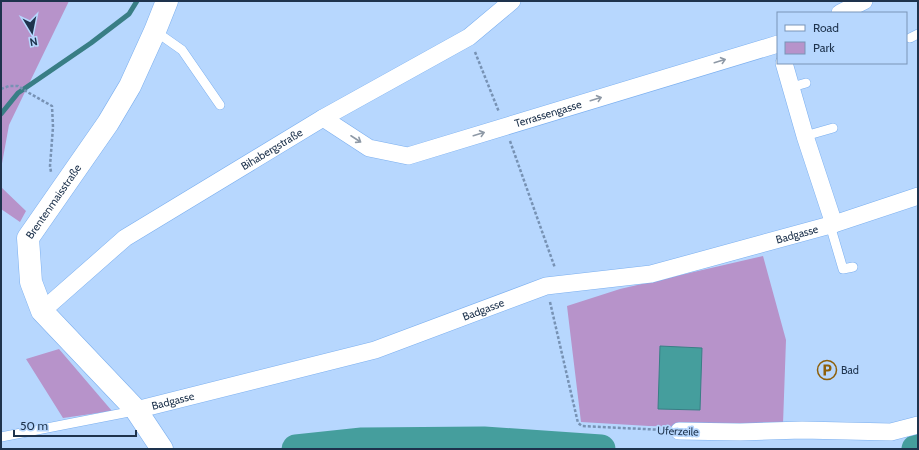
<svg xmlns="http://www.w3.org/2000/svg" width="919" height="450" viewBox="0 0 919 450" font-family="Cabin,sans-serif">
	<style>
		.green { fill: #b793ca }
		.water { fill: #459e9d; stroke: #397e85 }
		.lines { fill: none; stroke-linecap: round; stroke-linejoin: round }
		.stream { stroke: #397e85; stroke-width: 5 }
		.river { stroke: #459e9d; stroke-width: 29 }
		.lane-casing { stroke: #7bafef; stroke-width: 10 }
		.street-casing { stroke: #7bafef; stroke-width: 18 }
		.secondary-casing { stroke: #7bafef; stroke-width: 23 }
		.path { stroke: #7792b4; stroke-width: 2.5; stroke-dasharray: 3 2; stroke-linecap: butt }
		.lane { stroke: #fff; stroke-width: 9 }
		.street { stroke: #fff; stroke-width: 17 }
		.secondary { stroke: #fff; stroke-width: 22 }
		.oneway { stroke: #8e99a6 }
		.labels { text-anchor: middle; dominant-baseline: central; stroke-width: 3.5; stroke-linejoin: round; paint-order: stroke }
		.street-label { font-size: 11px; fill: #1e334d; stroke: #b7d7fe }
		.poi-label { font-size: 11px; fill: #1e334d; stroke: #b7d7fe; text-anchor: start }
	</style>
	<rect width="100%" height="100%" fill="#b7d7fe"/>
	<path class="green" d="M1,1h68l-60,124 -8,44z
		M1,187l25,24 -6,11 -19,-13z
		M763,256l23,84 -3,84 -34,4 -100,-2 -68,-4 -14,-116 53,-17z
		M59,349l53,62 -49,7 -37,-59z"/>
	<path class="water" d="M660,346l42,2 -2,62 -42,-1z"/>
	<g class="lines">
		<path class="stream" d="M1,114l17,-21 73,-50 38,-29 8,-13"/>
		<path class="river" d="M296,449l66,-7 122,-1 117,8
			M916,449l2,-1"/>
		<defs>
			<path id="lane" d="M155,31l27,19 38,55
				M910,38l8,-4
				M792,87l14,-4
				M805,136l28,-8
				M830,225l13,44 10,-2
				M1,437l133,-26"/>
			<g id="street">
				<path d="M840,13l24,-12"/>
				<path d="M784,63l21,73 29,88"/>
				<path id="s1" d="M323,118l46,30 39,8 370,-112"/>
				<path id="s2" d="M42,311l83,-73 198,-120 146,-81 43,-36"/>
				<path id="s3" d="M136,410l239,-60 171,-64 105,-12 183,-50 84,-28"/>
				<path d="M679,431l61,1 62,-2 89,2 27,-7"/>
			</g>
			<g id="secondary">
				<path id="s4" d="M162,449l-26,-39 -94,-99 -11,-29 -3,-44 80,-115 22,-37 25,-55 12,-30"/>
			</g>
		</defs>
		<use href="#lane" class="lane-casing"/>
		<use href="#street" class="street-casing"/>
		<use href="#secondary" class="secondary-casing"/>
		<path class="path" d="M475,52l24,60
			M1,89l8,-3h9l11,7 23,13 1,21 -3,39 1,6
			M510,141l45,127
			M550,302l28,121 4,3 82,4"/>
		<use href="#lane" class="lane"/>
		<use href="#street" class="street"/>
		<use href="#secondary" class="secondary"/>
	</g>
	<defs><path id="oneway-shaft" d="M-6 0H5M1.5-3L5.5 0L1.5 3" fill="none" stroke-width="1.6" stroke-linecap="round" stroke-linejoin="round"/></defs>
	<g class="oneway">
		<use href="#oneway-shaft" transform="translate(720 61) rotate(-17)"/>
		<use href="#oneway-shaft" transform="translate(596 99) rotate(-17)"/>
		<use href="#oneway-shaft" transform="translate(479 134) rotate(-17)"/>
		<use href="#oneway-shaft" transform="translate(356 139) rotate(33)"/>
	</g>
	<defs>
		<symbol id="parking-ring" viewBox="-11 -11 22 22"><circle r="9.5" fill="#b7d7fe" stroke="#8e5f09" stroke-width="1.5"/><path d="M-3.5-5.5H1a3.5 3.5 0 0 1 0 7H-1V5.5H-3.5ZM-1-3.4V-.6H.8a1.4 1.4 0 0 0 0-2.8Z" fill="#8e5f09"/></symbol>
	</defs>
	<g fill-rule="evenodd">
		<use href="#parking-ring" x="816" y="359" width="22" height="22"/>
	</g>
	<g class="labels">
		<g class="street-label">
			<text stroke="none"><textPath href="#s1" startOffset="241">Terrassengasse</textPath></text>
			<text stroke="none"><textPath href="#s2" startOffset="282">Bihabergstraße</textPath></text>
			<text stroke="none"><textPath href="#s4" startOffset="303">Brentenmaisstraße</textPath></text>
			<text stroke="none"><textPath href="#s3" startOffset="686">Badgasse</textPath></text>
			<text stroke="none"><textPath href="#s3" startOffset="362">Badgasse</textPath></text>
			<text stroke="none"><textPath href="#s3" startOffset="38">Badgasse</textPath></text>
			<text transform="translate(678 431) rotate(2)">Uferzeile</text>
		</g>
		<g class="poi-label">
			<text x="841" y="370">Bad</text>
		</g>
	</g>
	<rect width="919" height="450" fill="none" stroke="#1e334d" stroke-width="4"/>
	<rect x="777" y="12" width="130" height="52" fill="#b7d7fe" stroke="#7a95b7"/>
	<rect x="785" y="25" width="20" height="6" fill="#ffffff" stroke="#7a95b7"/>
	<text x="813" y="32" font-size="12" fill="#1e334d">Road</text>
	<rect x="785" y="42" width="20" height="12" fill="#b793ca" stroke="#7a95b7"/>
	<text x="813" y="52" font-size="12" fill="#1e334d">Park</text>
	<g transform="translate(32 32) rotate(170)" stroke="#b7d7fe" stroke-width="3" paint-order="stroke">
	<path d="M0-3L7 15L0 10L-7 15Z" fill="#1e334d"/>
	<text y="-6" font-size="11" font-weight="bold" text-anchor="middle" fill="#1e334d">N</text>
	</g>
	<path d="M14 430v6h122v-6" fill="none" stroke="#1e334d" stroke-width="2"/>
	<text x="20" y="430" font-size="12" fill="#1e334d" stroke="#b7d7fe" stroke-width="3" paint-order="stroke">50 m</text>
</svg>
